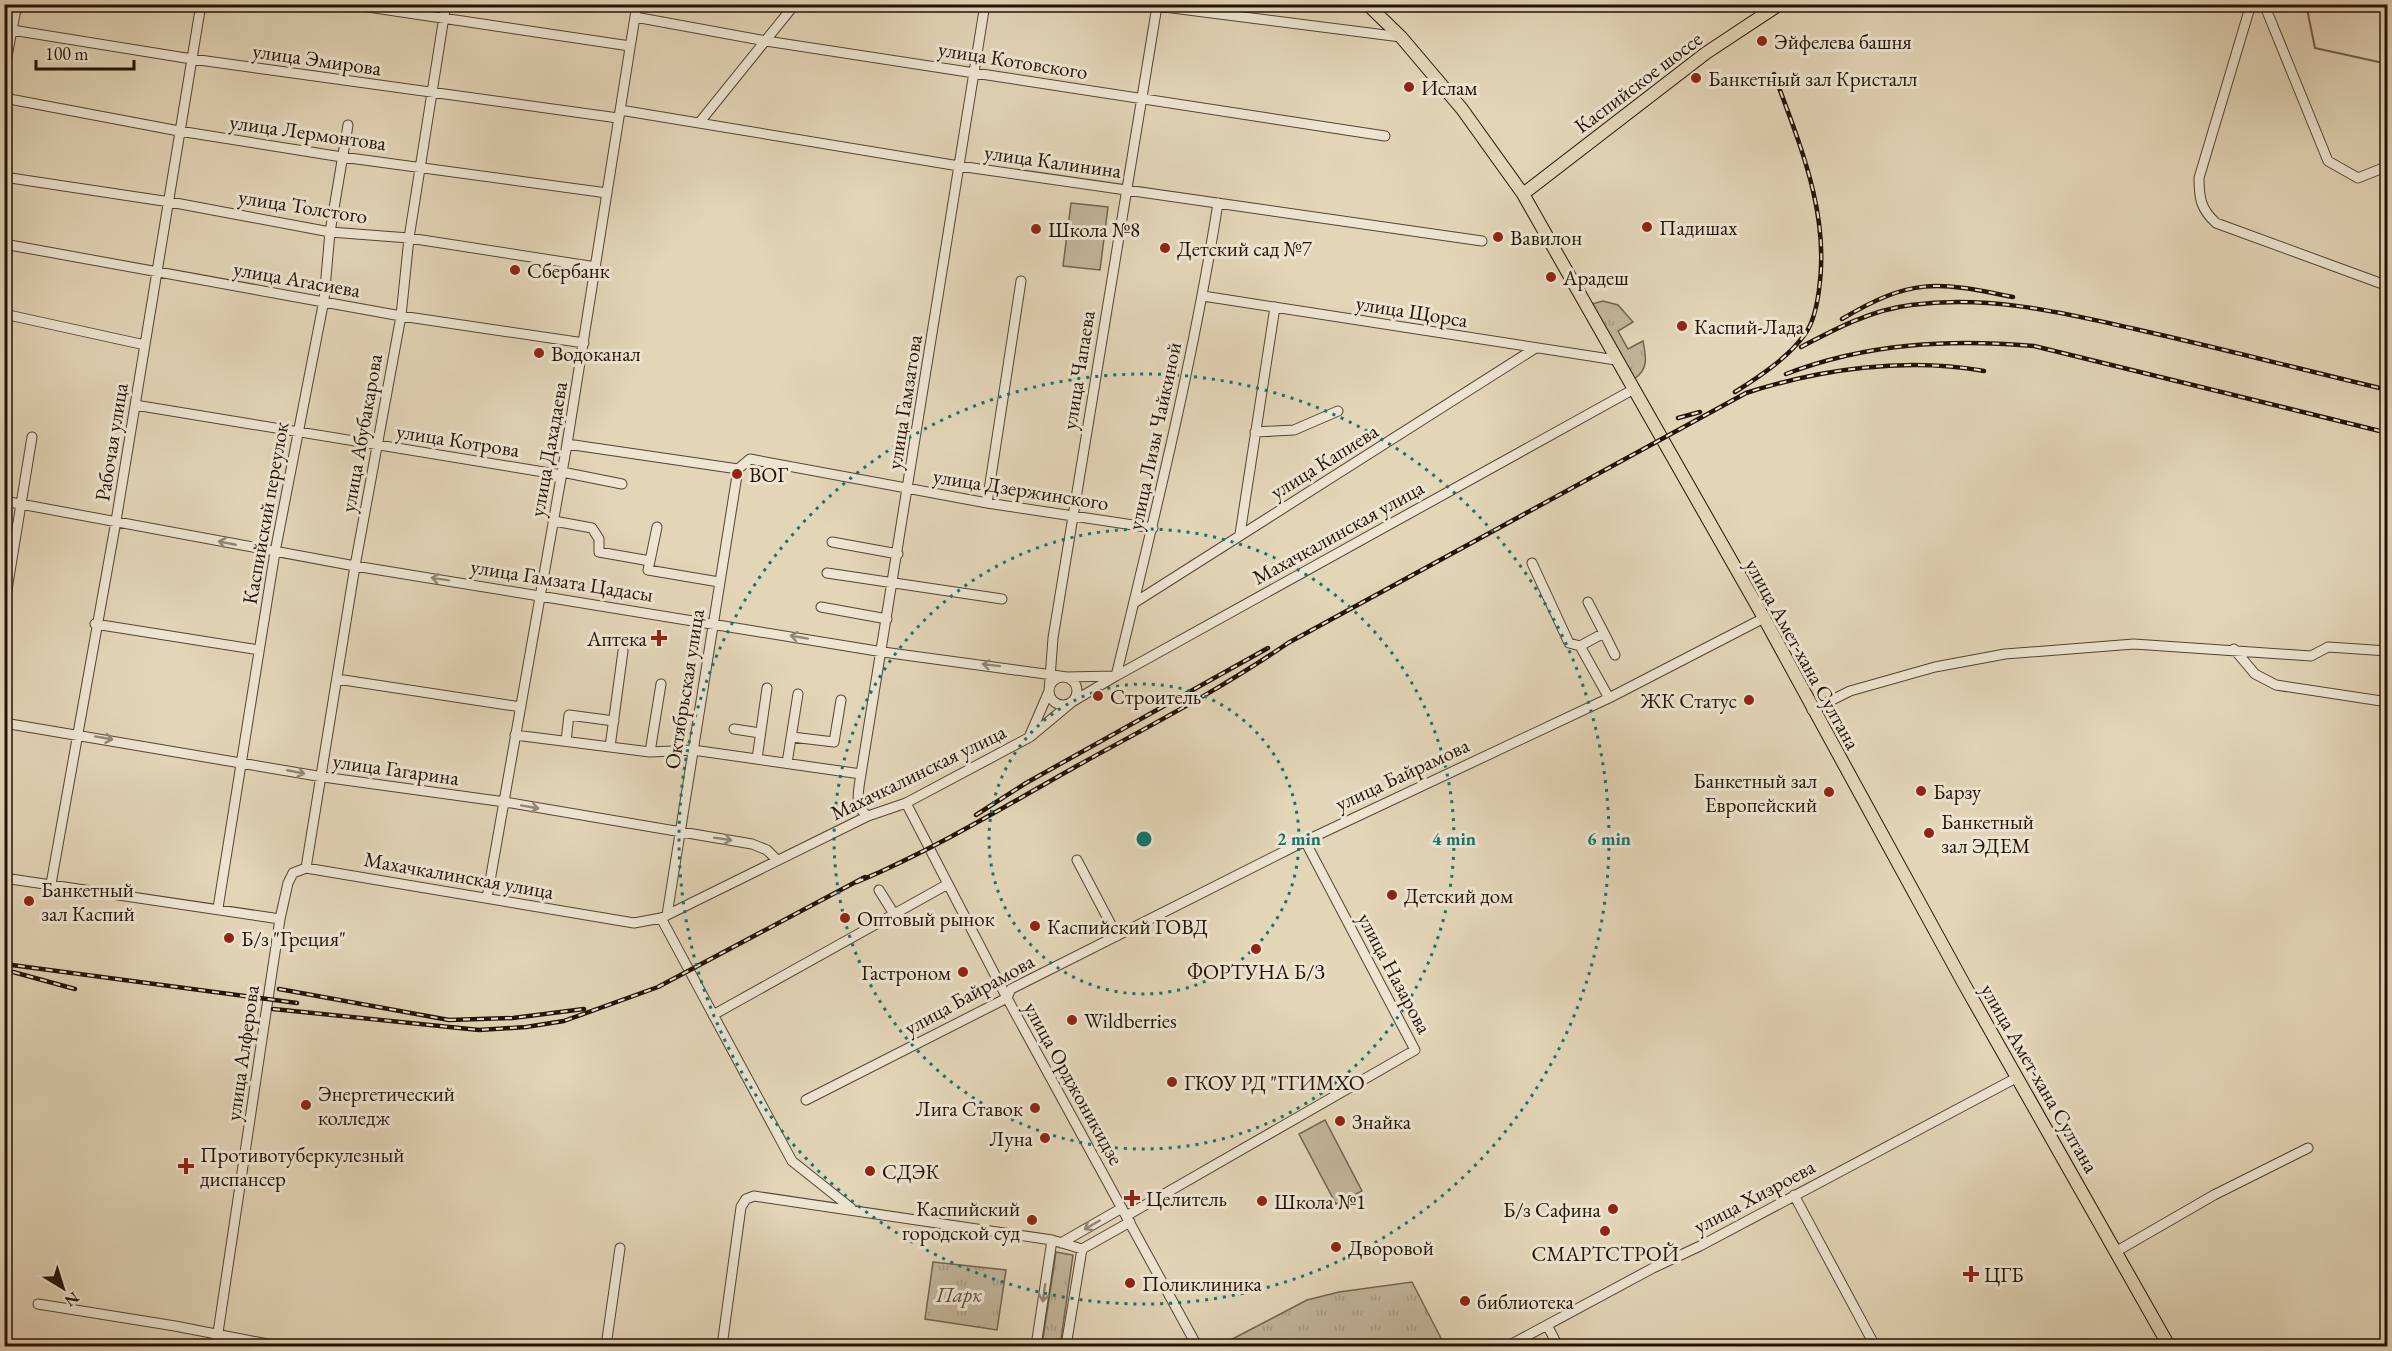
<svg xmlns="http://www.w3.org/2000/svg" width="2392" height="1351" viewBox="0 0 2392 1351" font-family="'EB Garamond',serif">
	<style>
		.grass { fill: url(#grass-tufts); stroke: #726350; stroke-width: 1.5 }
		.pitch { fill: #c2b49a; stroke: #726350; stroke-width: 1.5 }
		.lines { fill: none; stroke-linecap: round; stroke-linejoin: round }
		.stream { stroke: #6f5f4c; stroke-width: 2 }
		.minor-casing { stroke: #534332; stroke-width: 11 }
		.major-casing { stroke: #231205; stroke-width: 14 }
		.minor { stroke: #ede4d1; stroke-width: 9 }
		.major { stroke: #e3d5b8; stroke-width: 12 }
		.rail-casing { stroke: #231205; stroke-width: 4.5 }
		.rail { stroke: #ede4d1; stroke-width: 2; stroke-dasharray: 7; stroke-linecap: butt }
		.oneway { stroke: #928675 }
		.ring { fill: none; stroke: #0f766e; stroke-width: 3; stroke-dasharray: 3 6 }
		.poi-dot { fill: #8f2418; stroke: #ede4d1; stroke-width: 2 }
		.labels { text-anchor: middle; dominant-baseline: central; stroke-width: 6; stroke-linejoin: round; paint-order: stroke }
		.poi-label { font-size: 21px; fill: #231205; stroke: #ede4d1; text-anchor: start }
		.street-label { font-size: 21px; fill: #231205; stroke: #ede4d1 }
		.park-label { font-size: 21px; font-style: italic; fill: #5b4b39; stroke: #ede4d1 }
		.centre { fill: #0f766e; stroke: #ede4d1; stroke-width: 3 }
		.ring-label { font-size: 18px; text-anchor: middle; font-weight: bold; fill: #0f766e; stroke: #ede4d1; stroke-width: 6; stroke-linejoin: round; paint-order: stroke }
	</style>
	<defs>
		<pattern id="grass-tufts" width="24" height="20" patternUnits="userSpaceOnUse" patternTransform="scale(1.5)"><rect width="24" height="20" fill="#c2b49a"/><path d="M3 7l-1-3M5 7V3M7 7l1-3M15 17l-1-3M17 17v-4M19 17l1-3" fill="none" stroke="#a69a83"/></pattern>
	</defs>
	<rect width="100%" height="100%" fill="#e3d5b8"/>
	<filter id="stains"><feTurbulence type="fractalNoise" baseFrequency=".00333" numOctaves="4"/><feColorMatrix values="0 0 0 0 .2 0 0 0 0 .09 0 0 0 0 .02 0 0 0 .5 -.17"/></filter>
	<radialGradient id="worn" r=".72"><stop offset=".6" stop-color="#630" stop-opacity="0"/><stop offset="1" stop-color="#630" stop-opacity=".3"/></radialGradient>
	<path class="grass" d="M1603,301l15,4 15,17 -15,9 10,18 15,-8c3,16 6,28 -9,38l-42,-75z
		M1056,1252l17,3 -13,91h-18z
		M933,1262l73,8 -9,60 -72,-11z
		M1412,1282l33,64h-226l88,-46 32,-8z"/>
	<path class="pitch" d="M1071,203l37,4 -8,63 -37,-4z
		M1325,1120l37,71 -26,13 -37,-70z"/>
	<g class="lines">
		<path class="stream" d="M2306,4l9,44 73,16"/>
		<defs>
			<path id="minor" d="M348,4l282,42
				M1141,4l260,33
				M2251,4l-52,174c0,21 2,31 17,45l172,63
				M2264,4l64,157 30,17 30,-12
				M635,17l131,24 619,95
				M12,30l180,29 426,59
				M4,72l13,-68
				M4,98l175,33 163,26 265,36
				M620,110l339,56 523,75
				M699,123l96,-119
				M4,177l166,25 160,30 79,6 187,29
				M4,244l397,72 183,27
				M1203,296l413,64
				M4,314l141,31
				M135,405l427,70
				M1255,432l39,-2 44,-19
				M567,444l171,25 12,-10 237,44 166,25
				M562,472l60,12
				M4,501l351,65 528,86 184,25 47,-1
				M987,503l34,-222
				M554,521l38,7 7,11v13l51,9 -2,9 71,12
				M1240,534l35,-227
				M832,542l66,12
				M650,561l7,-34
				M1532,563l37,80 11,3
				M827,573l175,26
				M1588,602l16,31
				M1134,603l400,-254
				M821,607l66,12
				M4,608l28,-171
				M95,624l164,26
				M2234,649l21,25 21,11 112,17
				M1116,676c38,-157 77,-314 102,-473
				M1049 691a14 14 0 1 1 28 0a14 14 0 1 1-28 0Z
				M337,679l184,28
				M1609,698l-29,-52 24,-13 11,22
				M1812,710l38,-19 85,-24 70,-13 129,-10 177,12 17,-9 60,4
				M4,723l319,54 182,25 247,42 15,6 10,10
				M734,729l26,4
				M515,735l135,17 43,-2 168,24
				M1030,735l19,-44 4,-53 104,-632
				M792,737l42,5 7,-42
				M566,741l3,-26 45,6
				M610,747l13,-96
				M650,752l11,-68
				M757,759l10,-71
				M787,763l11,-69
				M906,803l101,195 190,348
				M868,816c-15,-9 -9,-27 -7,-42l124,-770
				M1077,860l40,76
				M306,868l49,-302 46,-250 8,-78 37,-234
				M4,878l276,41
				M51,884l65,-363 85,-517
				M879,890l15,24
				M487,898l80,-454 70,-440
				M218,908l57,-356 49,-252 6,-68 18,-107
				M667,915l71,-446
				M661,918l131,243 59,47
				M713,1015l235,-131
				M806,1100l201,-102 4,-9 10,-5 284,-143 304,-143 155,-80
				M1794,1195l81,151
				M1126,1216l289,-166 -110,-209
				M1061,1243l61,-35
				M2117,1251l97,-56 94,-47
				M38,1304l137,22 103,20
				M1547,1325l11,21
				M216,1346l64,-427 8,-36 5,-10 13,-5 328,55 27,-5 207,-102 38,-13 124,-66 42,-35 44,-26 518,-287
				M606,1346l14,-98
				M722,1346l19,-139 5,-8 8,-3 298,44 30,9 48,-27
				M1036,1346l16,-106
				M1066,1346l16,-97
				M1508,1346l145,-78 47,-22 316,-168"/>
			<path id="major" d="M1367,4l34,33 61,72 61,85 241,424 200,366 205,362
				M1523,194l183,-141 74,-49"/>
		</defs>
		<use href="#minor" class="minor-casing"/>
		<use href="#major" class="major-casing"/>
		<use href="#minor" class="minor"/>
		<use href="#major" class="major"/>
		<defs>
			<path id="rail" d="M1842,319c69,-41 94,-38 171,-22
				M1801,347c34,-18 70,-37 110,-42 79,-10 148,7 224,24 85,19 168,41 253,61
				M1786,374c81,-31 163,-35 248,-28l354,87
				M1735,392c24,-15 54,-35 70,-58 9,-12 12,-29 14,-44 11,-76 -19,-145 -45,-216
				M1678,418l22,-6
				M976,815l50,-32 242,-135
				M857,882c76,-32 147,-75 218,-115 72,-40 145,-77 213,-124l458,-250c74,-24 160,-36 238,-22
				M4,964l293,39
				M13,972l62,17
				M279,989l170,31
				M273,1009l206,21 47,-3 38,-6 94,-34 207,-110
				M449,1020l64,-2 71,-9"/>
		</defs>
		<use href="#rail" class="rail-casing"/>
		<use href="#rail" class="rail"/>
	</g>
	<defs><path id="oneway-shaft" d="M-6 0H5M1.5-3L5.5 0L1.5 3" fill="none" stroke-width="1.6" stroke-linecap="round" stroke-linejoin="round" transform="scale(1.5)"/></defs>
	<g class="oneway">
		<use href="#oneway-shaft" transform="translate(227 543) rotate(-169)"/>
		<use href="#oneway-shaft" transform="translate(440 579) rotate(-171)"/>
		<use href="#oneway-shaft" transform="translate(799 637) rotate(-170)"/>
		<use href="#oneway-shaft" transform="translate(991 665) rotate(-173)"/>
		<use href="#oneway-shaft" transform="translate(104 738) rotate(10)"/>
		<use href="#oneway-shaft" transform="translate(296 772) rotate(11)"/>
		<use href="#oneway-shaft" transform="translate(530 807) rotate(10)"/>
		<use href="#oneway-shaft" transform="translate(723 839) rotate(9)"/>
		<use href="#oneway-shaft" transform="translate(1092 1225) rotate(150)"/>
		<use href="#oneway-shaft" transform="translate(1044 1293) rotate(98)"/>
	</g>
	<g class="ring">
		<circle cx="1144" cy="839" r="155"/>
		<circle cx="1144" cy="839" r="310"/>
		<circle cx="1144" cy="839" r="465"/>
	</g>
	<g class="poi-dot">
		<circle cx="1762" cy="41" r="6"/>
		<circle cx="1696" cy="78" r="6"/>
		<circle cx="1409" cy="87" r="6"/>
		<circle cx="1647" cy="227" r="6"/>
		<circle cx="1036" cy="229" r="6"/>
		<circle cx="1498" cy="237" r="6"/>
		<circle cx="1165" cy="248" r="6"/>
		<circle cx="515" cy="270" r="6"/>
		<circle cx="1551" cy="277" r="6"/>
		<circle cx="1682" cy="326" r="6"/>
		<circle cx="539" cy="353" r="6"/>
		<circle cx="737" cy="474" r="6"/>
		<path d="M656 629h6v6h6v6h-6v6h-6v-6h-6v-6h6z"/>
		<circle cx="1098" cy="696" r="6"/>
		<circle cx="1749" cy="700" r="6"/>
		<circle cx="1921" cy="791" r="6"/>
		<circle cx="1829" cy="792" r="6"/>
		<circle cx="1929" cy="833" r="6"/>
		<circle cx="1392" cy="895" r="6"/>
		<circle cx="29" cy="901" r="6"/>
		<circle cx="845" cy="918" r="6"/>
		<circle cx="1035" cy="926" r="6"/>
		<circle cx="229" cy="938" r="6"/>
		<circle cx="1256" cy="949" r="6"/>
		<circle cx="963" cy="972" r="6"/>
		<circle cx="1072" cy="1020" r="6"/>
		<circle cx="1172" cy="1082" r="6"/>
		<circle cx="306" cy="1105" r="6"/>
		<circle cx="1035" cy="1108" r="6"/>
		<circle cx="1340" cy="1121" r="6"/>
		<circle cx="1045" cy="1138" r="6"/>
		<path d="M183 1157h6v6h6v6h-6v6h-6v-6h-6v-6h6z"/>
		<circle cx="870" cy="1171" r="6"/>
		<path d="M1129 1189h6v6h6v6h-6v6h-6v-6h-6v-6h6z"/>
		<circle cx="1262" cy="1201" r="6"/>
		<circle cx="1613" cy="1209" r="6"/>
		<circle cx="1032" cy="1220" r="6"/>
		<circle cx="1605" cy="1231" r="6"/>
		<circle cx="1336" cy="1247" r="6"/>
		<path d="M1968 1265h6v6h6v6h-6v6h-6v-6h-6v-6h6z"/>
		<circle cx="1130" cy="1283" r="6"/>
		<circle cx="1465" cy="1301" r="6"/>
	</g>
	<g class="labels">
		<g class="poi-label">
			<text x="1774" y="41">Эйфелева башня</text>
			<text x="1708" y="78">Банкетный зал Кристалл</text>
			<text x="1421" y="87">Ислам</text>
			<text x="1659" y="227">Падишах</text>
			<text x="1048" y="229">Школа №8</text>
			<text x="1510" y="237">Вавилон</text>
			<text x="1177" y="248">Детский сад №7</text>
			<text x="527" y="270">Сбербанк</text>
			<text x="1563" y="277">Арадеш</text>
			<text x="1694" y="326">Каспий-Лада</text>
			<text x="551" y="353">Водоканал</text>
			<text x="749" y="474">ВОГ</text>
			<text x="647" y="638" text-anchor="end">Аптека</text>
			<text x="1110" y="696">Строитель</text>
			<text x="1737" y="700" text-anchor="end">ЖК Статус</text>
			<text x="1817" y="780" text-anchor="end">Банкетный зал<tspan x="1817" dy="24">Европейский</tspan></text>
			<text x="1933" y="791">Барзу</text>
			<text x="1941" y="821">Банкетный<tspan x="1941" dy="24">зал ЭДЕМ</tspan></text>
			<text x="41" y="889">Банкетный<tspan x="41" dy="24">зал Каспий</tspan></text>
			<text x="1404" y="895">Детский дом</text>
			<text x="857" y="918">Оптовый рынок</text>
			<text x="1047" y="926">Каспийский ГОВД</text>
			<text x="241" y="938">Б/з "Греция"</text>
			<text x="1256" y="971" text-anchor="middle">ФОРТУНА Б/З</text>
			<text x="951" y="972" text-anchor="end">Гастроном</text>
			<text x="1084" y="1020">Wildberries</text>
			<text x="1184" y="1082">ГКОУ РД "ГГИМХО</text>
			<text x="318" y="1093">Энергетический<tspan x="318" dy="24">колледж</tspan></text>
			<text x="1023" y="1108" text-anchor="end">Лига Ставок</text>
			<text x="1352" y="1121">Знайка</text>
			<text x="1033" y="1138" text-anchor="end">Луна</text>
			<text x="200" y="1154">Противотуберкулезный<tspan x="200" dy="24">диспансер</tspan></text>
			<text x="882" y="1171">СДЭК</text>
			<text x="1146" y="1198">Целитель</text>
			<text x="1274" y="1201">Школа №1</text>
			<text x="1020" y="1208" text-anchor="end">Каспийский<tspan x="1020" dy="24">городской суд</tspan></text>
			<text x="1601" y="1209" text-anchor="end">Б/з Сафина</text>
			<text x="1348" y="1247">Дворовой</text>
			<text x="1605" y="1253" text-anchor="middle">СМАРТСТРОЙ</text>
			<text x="1984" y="1274">ЦГБ</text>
			<text x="1142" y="1283">Поликлиника</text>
			<text x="1477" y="1301">библиотека</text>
		</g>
		<g class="street-label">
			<text transform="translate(317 59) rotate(8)">улица Эмирова</text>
			<text transform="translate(1013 60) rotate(9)">улица Котовского</text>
			<text transform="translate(1638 82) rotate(-37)">Каспийское шоссе</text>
			<text transform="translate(308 132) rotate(8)">улица Лермонтова</text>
			<text transform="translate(1053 161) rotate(8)">улица Калинина</text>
			<text transform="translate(303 206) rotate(9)">улица Толстого</text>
			<text transform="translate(297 279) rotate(10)">улица Агасиева</text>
			<text transform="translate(1412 311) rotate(9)">улица Щорса</text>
			<text transform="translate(1078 370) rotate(-81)">улица Чапаева</text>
			<text transform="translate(904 402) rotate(-81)">улица Гамзатова</text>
			<text transform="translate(361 433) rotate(-80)">улица Абубакарова</text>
			<text transform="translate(1154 436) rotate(-78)">улица Лизы Чайкиной</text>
			<text transform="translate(458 440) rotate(9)">улица Котрова</text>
			<text transform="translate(111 442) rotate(-81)">Рабочая улица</text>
			<text transform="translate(548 449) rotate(-80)">улица Дахадаева</text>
			<text transform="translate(1324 461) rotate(-32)">улица Капиева</text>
			<text transform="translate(1021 489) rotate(9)">улица Дзержинского</text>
			<text transform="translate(265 513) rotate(-80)">Каспийский переулок</text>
			<text transform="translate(1338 532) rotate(-29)">Махачкалинская улица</text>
			<text transform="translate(562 580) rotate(9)">улица Гамзата Цадасы</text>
			<text transform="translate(1803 654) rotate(61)">улица Амет-хана Султана</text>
			<text transform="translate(684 689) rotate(-81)">Октябрьская улица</text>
			<text transform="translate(396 769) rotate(8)">улица Гагарина</text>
			<text transform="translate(918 772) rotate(-26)">Махачкалинская улица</text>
			<text transform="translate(1402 774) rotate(-25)">улица Байрамова</text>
			<text transform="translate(459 875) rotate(10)">Махачкалинская улица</text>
			<text transform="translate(1395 973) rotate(62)">улица Назарова</text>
			<text transform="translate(969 994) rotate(-29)">улица Байрамова</text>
			<text transform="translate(242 1053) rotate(-82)">улица Алферова</text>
			<text transform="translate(2040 1078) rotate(60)">улица Амет-хана Султана</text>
			<text transform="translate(1074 1083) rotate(61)">улица Орджоникидзе</text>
			<text transform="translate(1754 1196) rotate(-28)">улица Хизроева</text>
		</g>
		<g class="park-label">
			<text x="959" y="1294">Парк</text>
		</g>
	</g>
	<circle cx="1144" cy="839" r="9" class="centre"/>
	<g class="ring-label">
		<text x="1299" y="845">2 min</text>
		<text x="1454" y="845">4 min</text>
		<text x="1609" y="845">6 min</text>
	</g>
	<rect width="2392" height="1351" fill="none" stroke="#e3d5b8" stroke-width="24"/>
	<rect x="6" y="6" width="2380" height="1339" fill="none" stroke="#231205" stroke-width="3"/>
	<rect x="12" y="12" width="2368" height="1327" fill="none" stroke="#231205" stroke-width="1.5"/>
	<g transform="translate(63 1288) rotate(142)" stroke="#ede4d1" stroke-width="4.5" paint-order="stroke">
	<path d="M0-4.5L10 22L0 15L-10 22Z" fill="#231205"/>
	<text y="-9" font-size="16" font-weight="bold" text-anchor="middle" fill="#231205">N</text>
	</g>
	<path d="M36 60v9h98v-9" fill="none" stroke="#231205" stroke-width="3"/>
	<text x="45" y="60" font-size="18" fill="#231205" stroke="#ede4d1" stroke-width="4.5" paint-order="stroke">100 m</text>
	<rect width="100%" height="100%" filter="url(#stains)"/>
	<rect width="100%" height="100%" fill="url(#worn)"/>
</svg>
